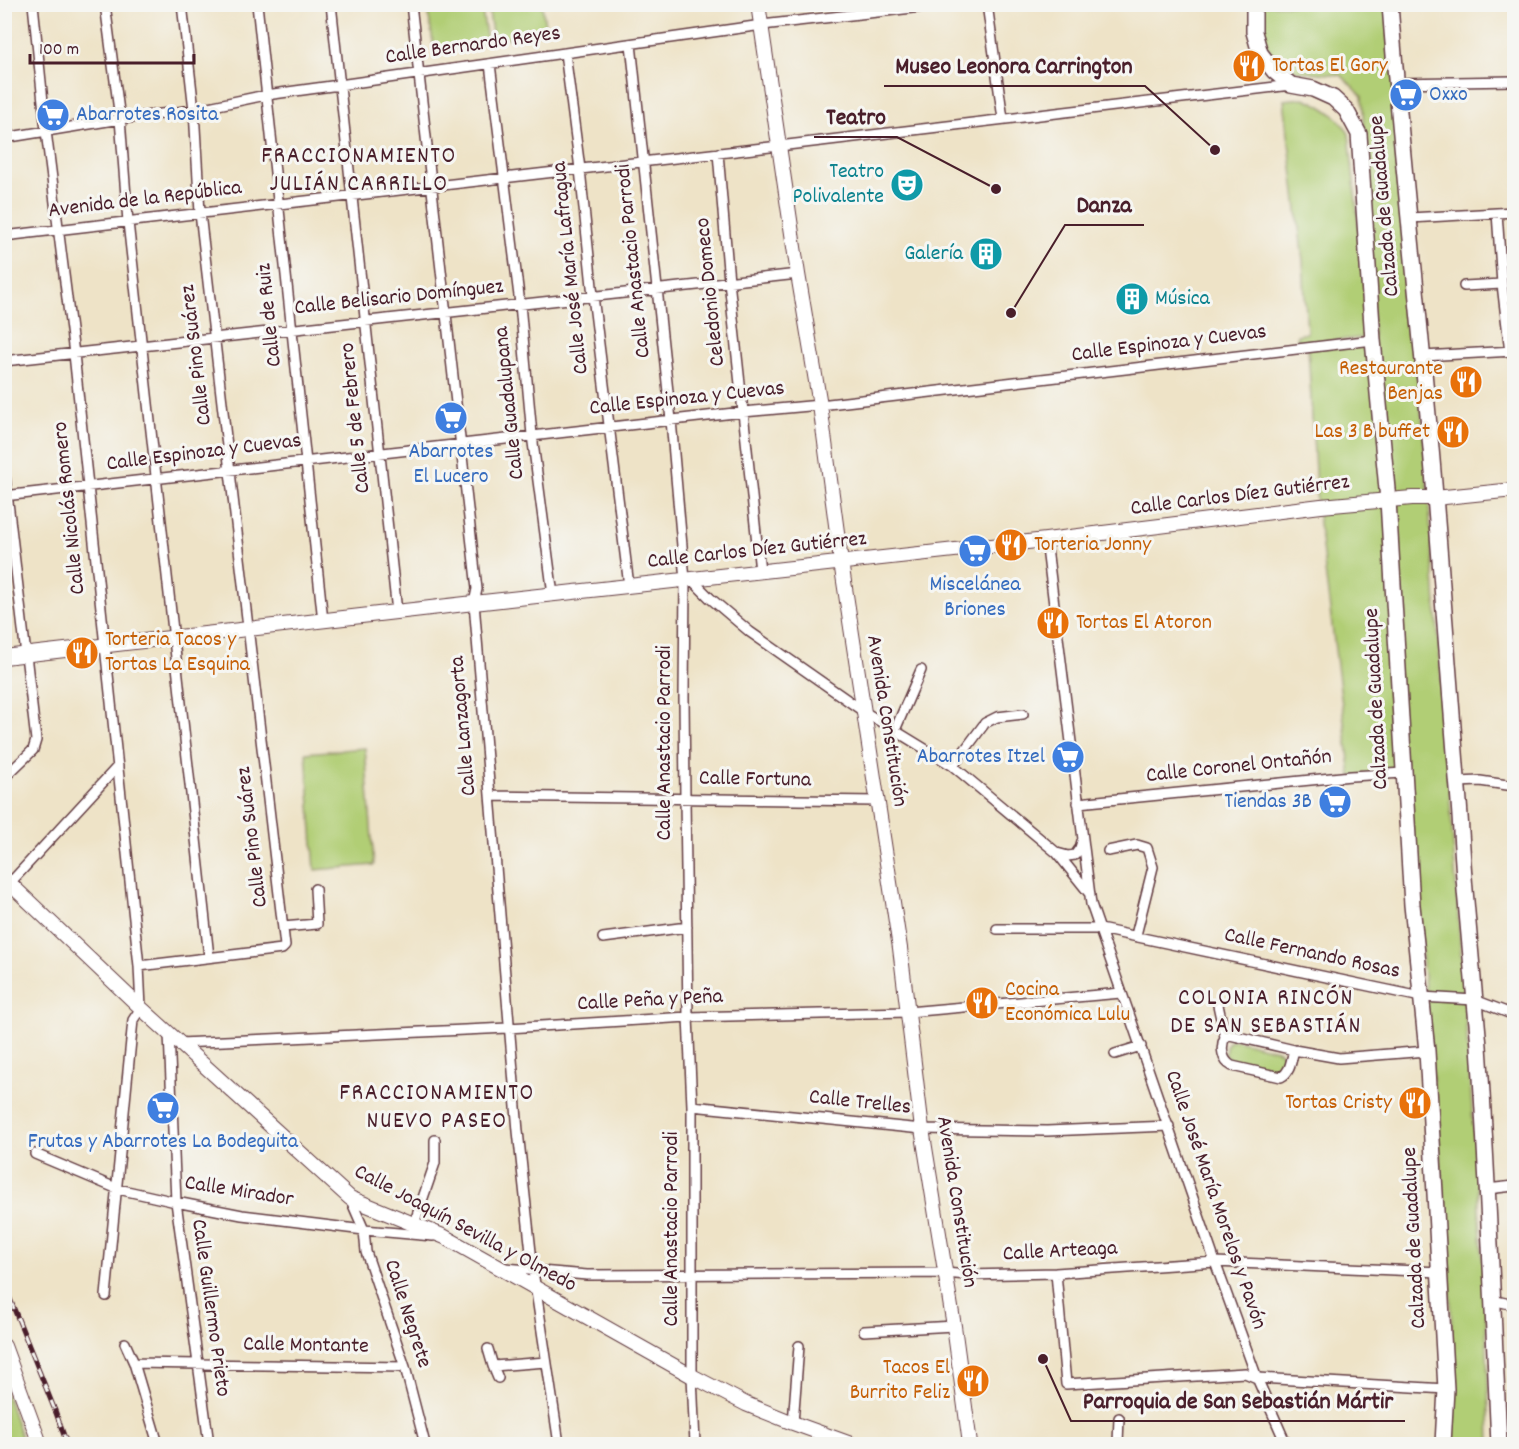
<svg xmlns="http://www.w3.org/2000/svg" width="1519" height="1449" viewBox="0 0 1519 1449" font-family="Dekko,sans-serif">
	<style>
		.green { fill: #b1ce75; stroke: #7e7650; stroke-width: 1.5 }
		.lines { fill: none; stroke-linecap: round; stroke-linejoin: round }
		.street-casing { stroke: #633c42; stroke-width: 12 }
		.secondary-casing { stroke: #633c42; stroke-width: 16 }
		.primary-casing { stroke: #633c42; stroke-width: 18 }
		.street { stroke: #fff; stroke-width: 9 }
		.secondary { stroke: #fff; stroke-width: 14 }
		.primary { stroke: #fff; stroke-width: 15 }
		.rail-casing { stroke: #4a1f2b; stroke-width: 5 }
		.rail { stroke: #f6f6f2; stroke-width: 3; stroke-dasharray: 9; stroke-linecap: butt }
		.labels { text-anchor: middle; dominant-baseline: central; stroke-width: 6; stroke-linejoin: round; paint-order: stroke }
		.street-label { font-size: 22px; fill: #4a1f2b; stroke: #f6f6f2 }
		.food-label { font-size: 22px; fill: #c56008; stroke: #f6f6f2; text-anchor: start }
		.shop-label { font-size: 22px; fill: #366cbe; stroke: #f6f6f2 }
		.culture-label { font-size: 22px; fill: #0d838f; stroke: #f6f6f2; text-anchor: end }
		.neighbourhood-label { font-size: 24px; letter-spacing: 1.5px; fill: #4a1f2b; stroke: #f6f6f2 }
		.leader { fill: none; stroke: #4a1f2b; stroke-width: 2 }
		.callout-dot { fill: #4a1f2b; stroke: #f6f6f2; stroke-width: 2 }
		.callout-label { font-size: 24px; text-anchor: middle; font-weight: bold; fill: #4a1f2b; stroke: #f6f6f2; stroke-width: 6; stroke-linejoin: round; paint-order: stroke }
	</style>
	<rect width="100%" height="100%" fill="#f6f6f2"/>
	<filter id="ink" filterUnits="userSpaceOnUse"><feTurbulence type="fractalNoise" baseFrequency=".0167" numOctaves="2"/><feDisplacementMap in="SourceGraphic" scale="12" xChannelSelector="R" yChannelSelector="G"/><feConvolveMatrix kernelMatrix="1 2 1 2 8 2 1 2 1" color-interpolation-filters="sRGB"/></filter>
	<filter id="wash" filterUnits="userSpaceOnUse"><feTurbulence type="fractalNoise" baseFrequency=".008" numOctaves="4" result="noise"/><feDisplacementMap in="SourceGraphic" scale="24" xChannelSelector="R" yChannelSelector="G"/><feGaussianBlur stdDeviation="1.35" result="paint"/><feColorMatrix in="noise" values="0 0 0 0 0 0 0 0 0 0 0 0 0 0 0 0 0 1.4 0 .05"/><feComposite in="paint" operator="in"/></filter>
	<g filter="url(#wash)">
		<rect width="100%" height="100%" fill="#eee3c7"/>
		<path class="green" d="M427,5h54l6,36 -53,7z
			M488,5h54l4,27 -53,8z
			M1262,5h126l40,487 57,800 5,152h-41l4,-54 -3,-120 -43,-485 -3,-12 -53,3 -34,-269 -9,-160 65,-7 -4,-127 -7,-117 -21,-21 -44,-4 -20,-9 -15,-24z
			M1304,98c17,7 37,19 45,36l21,203 -70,7 -3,-5v-4l10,-2 -4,-72 -19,-161z
			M365,748l9,117 -59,5 -9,-117z
			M1231,1040h5l41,10 6,4c2,7 -2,15 -9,18l-40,-8 -9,-10 2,-11z
			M4,1391h1l19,53h-19z"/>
	</g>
	<g filter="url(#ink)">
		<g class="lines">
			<defs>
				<path id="street" d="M33,4l13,127 28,223 65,612 2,42 -8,12 -27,276
					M105,4l15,115 8,103 81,735
					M257,4l66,617
					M331,4l66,608
					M411,4l66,585 -3,14 44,528 15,140 26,173
					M987,4l16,115
					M631,44l40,376 14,160 -1,117 1,101 3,219 4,89v270l3,68
					M565,53l15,116 13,127 36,290
					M490,64l30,240 12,131 21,160
					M1396,83l118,-2
					M4,138l116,-19 74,-9 72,-15 73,-10 423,-60 186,-21
					M718,153l11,128 31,290
					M1497,213l5,71 8,68
					M1410,218l104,-6
					M4,236l775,-90 512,-61
					M1464,286l38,-2
					M1423,356l91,-5
					M4,361l794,-87
					M4,468l32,272 -3,10 -29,28
					M4,496l739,-84 77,-7 553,-65
					M1046,540l45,364 124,358 42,116 29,66
					M692,580l18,18 40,34 113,79 90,55 104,87 32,40
					M895,730l26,-60
					M953,766l32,-43 12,-6 26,-3
					M1458,782l22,-1 34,5
					M490,796l387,5
					M1078,803l273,-27 53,-3
					M1108,851l29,-6 10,3 6,19 -17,68
					M1057,853l11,3 7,-1 5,-7 2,-7
					M10,883l108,-117
					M283,927l34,-3 -2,-35
					M997,929h103l321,68 54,3 39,15
					M603,938l84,-11
					M139,966l143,-17 3,-3 -85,-733 -6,-103 -12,-106
					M1218,1005l7,32c-5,10 -3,24 7,29l49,11c10,-5 10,-17 13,-27
					M169,1033l7,169 33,242
					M1225,1037l5,-2 64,15 45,8 88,-7
					M180,1043l328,-15 180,-11 220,-5 213,-19
					M1115,1054l26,-8
					M692,1106l230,23 125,2 122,-5
					M35,1154l83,35 58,13 66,13 122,15 69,6
					M1487,1189l27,-3
					M350,1198l14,32 2,22 39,115 20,77
					M414,1224l21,-61v-23
					M505,1268l82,7 358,-2 22,2 89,-2 159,-11 225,10
					M1056,1273l10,111 179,-11 12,5 189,11
					M1492,1300l22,5
					M864,1331l90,-5
					M125,1343l9,20 24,81
					M488,1349l5,17 5,12
					M134,1363l271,4
					M493,1366l53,-4
					M793,1423l6,-77
					M1086,1444h1
					M1115,1444l3,-1 1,-25"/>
				<path id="secondary" d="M758,4l40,270 22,131 21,157 59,386 22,181 32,197 16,118
					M4,657l470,-54 572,-63 275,-34 91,-8h23l79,-8
					M4,878l137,130 209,190 95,39 247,139 54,28 47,19 58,21
					M4,1346l36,98"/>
				<path id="primary" d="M1254,4v28l6,21 14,18 17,14 22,4 20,9 13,12 13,24 14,206 15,160 24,405 15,146 19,338 -3,55
					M1390,4c12,165 32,328 45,492 8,94 15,188 22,282 4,41 5,82 9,123 4,48 9,97 13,145 9,133 14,266 20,398"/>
			</defs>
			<use href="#street" class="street-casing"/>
			<use href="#secondary" class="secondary-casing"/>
			<use href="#primary" class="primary-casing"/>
			<use href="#street" class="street"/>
			<use href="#secondary" class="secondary"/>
			<use href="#primary" class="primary"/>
			<defs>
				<path id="rail" d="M4,1284l52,129 11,31"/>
			</defs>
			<use href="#rail" class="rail-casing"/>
			<use href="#rail" class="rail"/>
		</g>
	</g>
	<defs>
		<symbol id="restaurant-disc" viewBox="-11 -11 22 22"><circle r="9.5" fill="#e8710a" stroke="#f6f6f2"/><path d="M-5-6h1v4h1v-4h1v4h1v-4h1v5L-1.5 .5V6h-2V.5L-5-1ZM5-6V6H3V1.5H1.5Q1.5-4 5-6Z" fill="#fff"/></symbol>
		<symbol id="supermarket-disc" viewBox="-11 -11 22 22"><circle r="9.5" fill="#3f7fe0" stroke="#f6f6f2"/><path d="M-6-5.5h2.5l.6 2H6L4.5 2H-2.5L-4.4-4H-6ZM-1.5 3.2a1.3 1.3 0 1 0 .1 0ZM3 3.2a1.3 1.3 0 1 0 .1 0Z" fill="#fff"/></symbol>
		<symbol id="theatre-disc" viewBox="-11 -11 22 22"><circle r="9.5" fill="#0f9aa8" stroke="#f6f6f2"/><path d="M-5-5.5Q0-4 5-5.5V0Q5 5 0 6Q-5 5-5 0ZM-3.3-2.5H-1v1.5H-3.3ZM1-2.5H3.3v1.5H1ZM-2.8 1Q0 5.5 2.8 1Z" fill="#fff"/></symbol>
		<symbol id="building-disc" viewBox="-11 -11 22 22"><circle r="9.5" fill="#0f9aa8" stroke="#f6f6f2"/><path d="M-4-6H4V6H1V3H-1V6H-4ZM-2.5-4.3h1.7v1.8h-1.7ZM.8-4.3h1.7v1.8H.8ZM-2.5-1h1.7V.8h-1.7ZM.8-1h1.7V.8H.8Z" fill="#fff"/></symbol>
	</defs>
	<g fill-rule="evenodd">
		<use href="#restaurant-disc" x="1230" y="47" width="38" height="38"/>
		<use href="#supermarket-disc" x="1387" y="76" width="38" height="38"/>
		<use href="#supermarket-disc" x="34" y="96" width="38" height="38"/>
		<use href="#theatre-disc" x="888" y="166" width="38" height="38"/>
		<use href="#building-disc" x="967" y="235" width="38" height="38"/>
		<use href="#building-disc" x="1113" y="280" width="38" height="38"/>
		<use href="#restaurant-disc" x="1447" y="363" width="38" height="38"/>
		<use href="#supermarket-disc" x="432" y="399" width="38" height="38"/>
		<use href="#restaurant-disc" x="1434" y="413" width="38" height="38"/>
		<use href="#restaurant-disc" x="992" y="526" width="38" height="38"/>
		<use href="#supermarket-disc" x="956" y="532" width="38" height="38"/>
		<use href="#restaurant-disc" x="1034" y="604" width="38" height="38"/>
		<use href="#restaurant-disc" x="63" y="634" width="38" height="38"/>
		<use href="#supermarket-disc" x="1049" y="738" width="38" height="38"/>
		<use href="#supermarket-disc" x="1316" y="783" width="38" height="38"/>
		<use href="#restaurant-disc" x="963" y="984" width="38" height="38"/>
		<use href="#restaurant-disc" x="1396" y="1084" width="38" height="38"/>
		<use href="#supermarket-disc" x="144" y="1089" width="38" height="38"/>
		<use href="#restaurant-disc" x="954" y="1362" width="38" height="38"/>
	</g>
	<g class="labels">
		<g class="street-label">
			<text transform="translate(473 46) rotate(-8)">Calle Bernardo Reyes</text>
			<text transform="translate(145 200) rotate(-7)">Avenida de la República</text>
			<text transform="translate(1385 206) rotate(-95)">Calzada de Guadalupe</text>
			<text transform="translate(634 261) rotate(-96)">Calle Anastacio Parrodi</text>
			<text transform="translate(571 268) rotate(-96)">Calle José María Lafragua</text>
			<text transform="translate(711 292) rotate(-96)">Celedonio Domeco</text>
			<text transform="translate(399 298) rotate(-6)">Calle Belisario Domínguez</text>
			<text transform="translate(270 315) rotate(-96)">Calle de Ruiz</text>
			<text transform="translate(1169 344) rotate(-7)">Calle Espinoza y Cuevas</text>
			<text transform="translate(197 355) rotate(-97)">Calle Pino Suárez</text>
			<text transform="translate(687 399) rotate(-6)">Calle Espinoza y Cuevas</text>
			<text transform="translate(510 403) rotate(-96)">Calle Guadalupana</text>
			<text transform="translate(356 418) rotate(-96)">Calle 5 de Febrero</text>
			<text transform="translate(204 453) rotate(-7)">Calle Espinoza y Cuevas</text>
			<text transform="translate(1240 496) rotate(-7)">Calle Carlos Díez Gutiérrez</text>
			<text transform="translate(70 508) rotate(-96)">Calle Nicolás Romero</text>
			<text transform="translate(757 551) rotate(-6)">Calle Carlos Díez Gutiérrez</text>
			<text transform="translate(1377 699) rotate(-93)">Calzada de Guadalupe</text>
			<text transform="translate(886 721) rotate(81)">Avenida Constitución</text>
			<text transform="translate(464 726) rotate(-95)">Calle Lanzagorta</text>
			<text transform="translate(665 743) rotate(-90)">Calle Anastacio Parrodi</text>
			<text transform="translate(1239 767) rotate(-6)">Calle Coronel Ontañón</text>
			<text transform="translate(755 780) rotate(1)">Calle Fortuna</text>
			<text transform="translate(253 837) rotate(-97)">Calle Pino Suárez</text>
			<text transform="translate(1312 954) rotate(12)">Calle Fernando Rosas</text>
			<text transform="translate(650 1001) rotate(-3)">Calle Peña y Peña</text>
			<text transform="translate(860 1103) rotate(6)">Calle Trelles</text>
			<text transform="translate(239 1192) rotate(9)">Calle Mirador</text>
			<text transform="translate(1215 1200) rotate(71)">Calle José María Morelos y Pavón</text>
			<text transform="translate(956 1202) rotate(81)">Avenida Constitución</text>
			<text transform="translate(465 1229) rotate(28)">Calle Joaquín Sevilla y Olmedo</text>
			<text transform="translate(672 1229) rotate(-90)">Calle Anastacio Parrodi</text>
			<text transform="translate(1415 1238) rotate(-93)">Calzada de Guadalupe</text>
			<text transform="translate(1060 1252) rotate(-3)">Calle Arteaga</text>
			<text transform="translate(210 1308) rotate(82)">Calle Guillermo Prieto</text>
			<text transform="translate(407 1314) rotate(72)">Calle Negrete</text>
			<text transform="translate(306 1346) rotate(1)">Calle Montante</text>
		</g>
		<g class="food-label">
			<text x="1272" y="66">Tortas El Gory</text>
			<text x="1443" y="369" text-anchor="end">Restaurante<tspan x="1443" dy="25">Benjas</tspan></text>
			<text x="1430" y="432" text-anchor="end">Las 3 B buffet</text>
			<text x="1034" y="545">Torteria Jonny</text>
			<text x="1076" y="623">Tortas El Atoron</text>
			<text x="105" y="640">Torteria Tacos y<tspan x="105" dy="25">Tortas La Esquina</tspan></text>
			<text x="1005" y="990">Cocina<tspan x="1005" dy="25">Económica Lulu</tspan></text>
			<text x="1392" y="1103" text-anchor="end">Tortas Cristy</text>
			<text x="950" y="1368" text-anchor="end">Tacos El<tspan x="950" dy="25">Burrito Feliz</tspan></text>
		</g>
		<g class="shop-label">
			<text x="1429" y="95" text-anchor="start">Oxxo</text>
			<text x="76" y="115" text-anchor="start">Abarrotes Rosita</text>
			<text x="451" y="452">Abarrotes<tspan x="451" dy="25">El Lucero</tspan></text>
			<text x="975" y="585">Miscelánea<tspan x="975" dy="25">Briones</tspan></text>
			<text x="1045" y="757" text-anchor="end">Abarrotes Itzel</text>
			<text x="1312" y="802" text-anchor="end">Tiendas 3B</text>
			<text x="163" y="1142">Frutas y Abarrotes La Bodeguita</text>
		</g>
		<g class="culture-label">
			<text x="884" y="172">Teatro<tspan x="884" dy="25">Polivalente</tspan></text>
			<text x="963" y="254">Galería</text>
			<text x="1155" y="299" text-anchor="start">Música</text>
		</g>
		<g class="neighbourhood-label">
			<text x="359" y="157">FRACCIONAMIENTO<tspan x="359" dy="28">JULIÁN CARRILLO</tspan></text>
			<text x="1266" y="999">COLONIA RINCÓN<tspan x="1266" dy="28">DE SAN SEBASTIÁN</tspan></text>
			<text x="437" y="1094">FRACCIONAMIENTO<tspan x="437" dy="28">NUEVO PASEO</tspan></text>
		</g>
	</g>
	<path class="leader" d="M1215 150L1145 86H884M996 189L897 137H814M1011 313L1065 225H1144M1043 1359L1071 1421H1405"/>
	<g class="callout-dot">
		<circle cx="1215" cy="150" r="6"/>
		<circle cx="996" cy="189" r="6"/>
		<circle cx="1011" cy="313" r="6"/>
		<circle cx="1043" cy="1359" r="6"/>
	</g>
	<g class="callout-label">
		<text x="1014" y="73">Museo Leonora Carrington</text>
		<text x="856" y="124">Teatro</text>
		<text x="1104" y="212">Danza</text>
		<text x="1238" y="1408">Parroquia de San Sebastián Mártir</text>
	</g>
	<rect width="1519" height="1449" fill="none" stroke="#f6f6f2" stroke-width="24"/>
	<path d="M30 54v9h164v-9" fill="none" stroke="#4a1f2b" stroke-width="3"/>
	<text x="39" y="54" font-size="18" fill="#4a1f2b" stroke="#f6f6f2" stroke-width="4.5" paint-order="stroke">100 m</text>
</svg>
